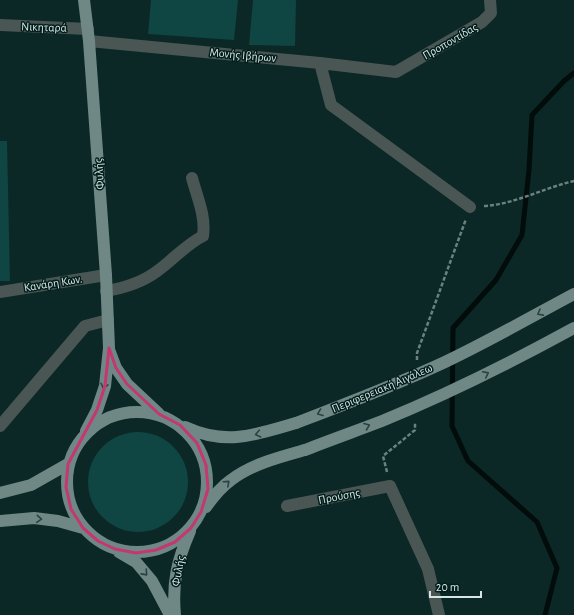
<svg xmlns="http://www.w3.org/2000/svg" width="574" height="615" viewBox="0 0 574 615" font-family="'Alegreya Sans',sans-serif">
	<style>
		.green { fill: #0f4542 }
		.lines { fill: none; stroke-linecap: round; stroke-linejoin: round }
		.stream { stroke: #020c0b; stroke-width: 5 }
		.path { stroke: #6a817f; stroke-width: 2.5; stroke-dasharray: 4 2; stroke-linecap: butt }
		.minor { stroke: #4a5654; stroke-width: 12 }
		.major { stroke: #6f8886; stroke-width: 12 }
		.major-bridge { stroke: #6f8886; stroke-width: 12 }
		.oneway { stroke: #284341 }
		.marked { fill: none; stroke: #c53770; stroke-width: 3; stroke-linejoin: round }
		.labels { text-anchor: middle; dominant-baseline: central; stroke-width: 3; stroke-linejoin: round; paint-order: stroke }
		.street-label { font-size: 12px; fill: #d6e6e4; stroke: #021e1c }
	</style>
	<rect width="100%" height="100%" fill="#0b2826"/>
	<path class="green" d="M151,0h87l-4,40 -86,-6z
		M253,0h43l-1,46 -46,-1z
		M0,141h7l3,140h-10z
		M88 482a50 50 0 1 1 100 0a50 50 0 1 1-100 0Z"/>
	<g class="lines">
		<path class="stream" d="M545,615l12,-47 -20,-46 -69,-61 -16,-35 1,-98 43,-48 26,-45 7,-65 3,-55 32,-34 10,-8"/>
		<path class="path" d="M484,206c32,-2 59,-18 90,-25
			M417,360v-7l49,-134
			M387,472l-4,-16 32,-26v-7"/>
		<path class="minor" d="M0,25l88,4
			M89,41l231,22 76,9 86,-50 9,-9 -1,-13
			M320,63l11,42 139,102
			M106,291c18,-3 35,-8 50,-19 16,-11 29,-27 47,-36 3,-20 -6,-39 -11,-58
			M0,292l106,-17
			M0,426l85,-100 23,-6
			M287,506l103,-20 38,83 11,46"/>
		<path class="major" d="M84,0l5,41 17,234 3,73 -4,38 -8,24 -11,21
			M110,352l6,16 11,16 32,30
			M67 482a70 70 0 1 1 140 0a70 70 0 1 1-140 0Z
			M185,427c41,19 70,8 111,-4
			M0,493l31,-8 37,-21
			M206,507c7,-10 15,-20 25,-27 21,-16 49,-23 74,-30
			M0,521l34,-3 24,3 25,7
			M119,552l17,10 16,19 18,34
			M175,615c-3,-33 2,-54 15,-84"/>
		<path class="major-bridge" d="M296,423c50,-19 100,-38 149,-61 44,-21 86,-45 129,-68
			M305,450c25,-10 51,-19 77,-29 66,-27 130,-59 192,-93"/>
	</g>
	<defs><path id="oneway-chevron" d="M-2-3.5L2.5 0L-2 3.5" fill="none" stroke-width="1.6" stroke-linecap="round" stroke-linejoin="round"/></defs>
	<g class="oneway">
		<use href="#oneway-chevron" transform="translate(540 313) rotate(151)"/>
		<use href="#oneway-chevron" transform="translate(486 374) rotate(-26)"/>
		<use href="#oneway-chevron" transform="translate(104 386) rotate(103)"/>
		<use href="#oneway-chevron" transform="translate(320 413) rotate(159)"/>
		<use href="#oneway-chevron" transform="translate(367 426) rotate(-21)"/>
		<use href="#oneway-chevron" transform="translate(258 434) rotate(169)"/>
		<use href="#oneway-chevron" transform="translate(227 483) rotate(-42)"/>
		<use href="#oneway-chevron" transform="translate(39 519) rotate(4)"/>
		<use href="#oneway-chevron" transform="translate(145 573) rotate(48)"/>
	</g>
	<path class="marked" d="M109,348l7,20 11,16 32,30 21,11 17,18 9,22 2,24 -7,23 -10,16 -16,14 -19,8 -20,3 -21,-4 -17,-8 -15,-13 -12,-19 -5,-22 2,-23 29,-54 8,-24z"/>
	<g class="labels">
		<g class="street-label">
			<text transform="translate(44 27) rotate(2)">Νικηταρά</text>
			<text transform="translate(450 41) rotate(-30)">Προποντίδας</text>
			<text transform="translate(243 55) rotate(5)">Μονής Ιβήρων</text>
			<text transform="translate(99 174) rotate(-94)">Φυλής</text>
			<text transform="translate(53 283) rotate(-9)">Κανάρη Κων.</text>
			<text transform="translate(382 388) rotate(-23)">Περιφερειακή Αιγάλεω</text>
			<text transform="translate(339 496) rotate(-11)">Προύσης</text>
			<text transform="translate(178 571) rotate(-79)">Φυλής</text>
		</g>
	</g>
	<path d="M430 591v6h51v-6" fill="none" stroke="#d6e6e4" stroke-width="2"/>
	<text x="436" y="591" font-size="12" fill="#d6e6e4" stroke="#021e1c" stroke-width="3" paint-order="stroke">20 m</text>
</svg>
